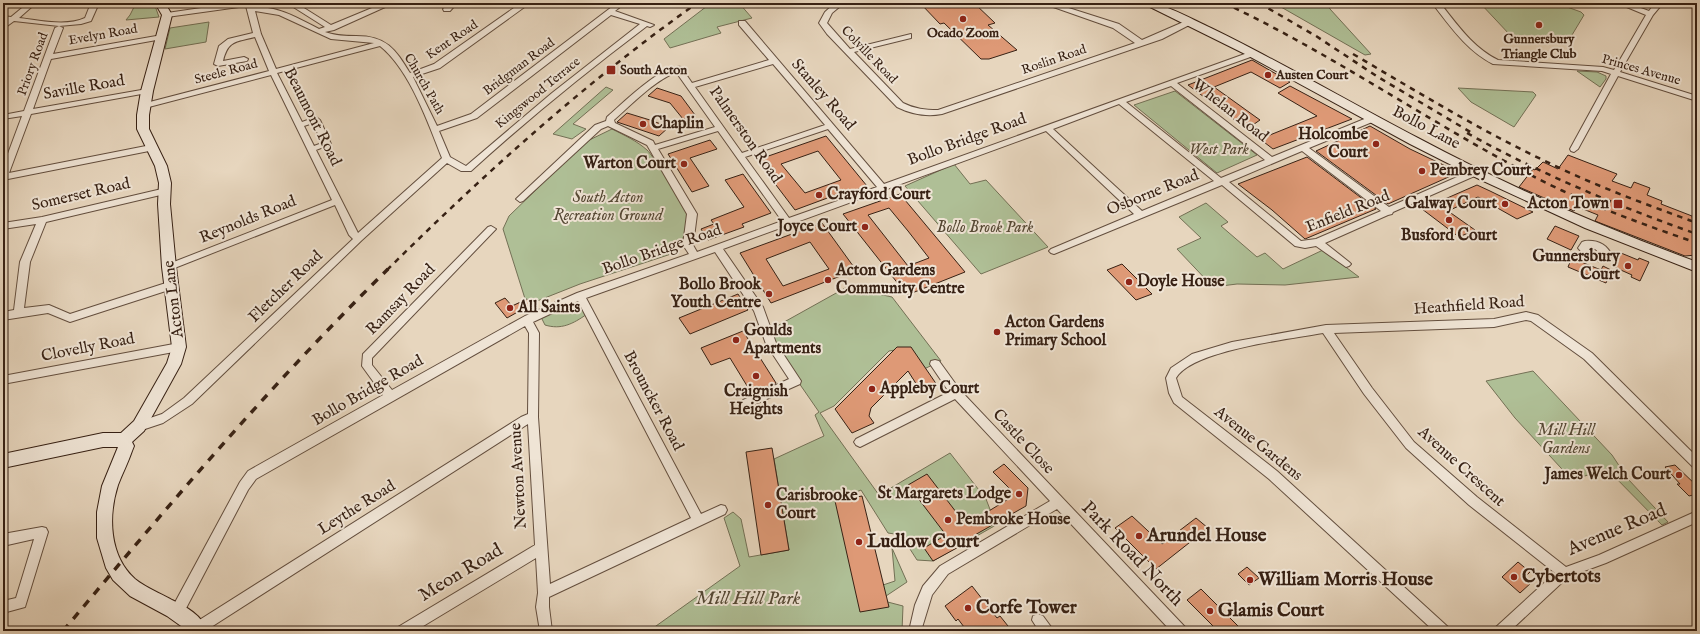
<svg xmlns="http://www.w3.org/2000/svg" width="1700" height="634" viewBox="0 0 1700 634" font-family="'IM FELL English',serif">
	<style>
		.green { fill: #afbf96; stroke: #737055 }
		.building { fill: #de9976; stroke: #372114; fill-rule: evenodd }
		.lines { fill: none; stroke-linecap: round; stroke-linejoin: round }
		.street-casing { stroke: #634e3e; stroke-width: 2 }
		.secondary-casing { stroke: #372114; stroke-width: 2 }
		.street { fill: #efe4d5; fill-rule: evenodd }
		.secondary { fill: #efe4d5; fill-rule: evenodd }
		.rail-far1 { stroke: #372114; stroke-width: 2.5; stroke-dasharray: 5.5 5.5; stroke-linecap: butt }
		.rail { stroke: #372114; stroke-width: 3.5; stroke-dasharray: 8 8; stroke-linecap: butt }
		.poi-dot { fill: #8f2418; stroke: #efe4d5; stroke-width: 1.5 }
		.labels { text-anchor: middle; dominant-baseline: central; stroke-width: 4; stroke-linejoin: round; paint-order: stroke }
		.far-poi-label { font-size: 13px; font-weight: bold; fill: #372114; stroke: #efe4d5 }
		.far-street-label { font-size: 13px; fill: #372114; stroke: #efe4d5 }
		.street-label { font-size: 16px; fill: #372114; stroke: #efe4d5 }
		.poi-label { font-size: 16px; font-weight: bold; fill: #372114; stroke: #efe4d5; text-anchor: start }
		.park-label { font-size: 16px; font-style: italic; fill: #554834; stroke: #efe4d5 }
		.near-street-label { font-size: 19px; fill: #372114; stroke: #efe4d5 }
		.near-poi-label { font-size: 19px; font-weight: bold; fill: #372114; stroke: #efe4d5; text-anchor: start }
		.near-park-label { font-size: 19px; font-style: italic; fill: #554834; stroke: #efe4d5 }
	</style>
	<rect width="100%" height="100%" fill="#e7d6be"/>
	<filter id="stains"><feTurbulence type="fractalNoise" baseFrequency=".005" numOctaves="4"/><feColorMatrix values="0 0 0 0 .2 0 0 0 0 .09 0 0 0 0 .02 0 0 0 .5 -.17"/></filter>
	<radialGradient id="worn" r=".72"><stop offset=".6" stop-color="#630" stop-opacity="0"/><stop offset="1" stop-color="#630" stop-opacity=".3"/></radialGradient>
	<path class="green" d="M136,3h18l5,14 -33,3 4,-5z
		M711,3h28l13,15 -35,9 4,6 -51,15 -6,-9z
		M1274,3h53l3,6 41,45 -6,1z
		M1480,3h76l25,9 3,3 -15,25 -55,-3 -4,-2z
		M209,22l-3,20 -41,7 5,-21z
		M1577,71l20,1 9,4v3l-6,8z
		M606,87l7,3 -40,34 13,5 -14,10 -19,-5z
		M1458,88l75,4 3,3 -22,32 -43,-25z
		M1175,91l82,64 -40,18 -83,-68z
		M612,129c12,6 25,12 35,21 6,5 37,55 40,63 2,9 -5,31 -10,39l-97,32 -53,21 -24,-76 6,-13 32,-31 36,-39z
		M954,164l16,20 16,-4 62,67 -67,27 -76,-88z
		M1206,203l22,19 -7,4 36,31 8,-4 18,16 40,-19 36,27 -74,8 -48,-1 -24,3 -36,-38 24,-11 -22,-21z
		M847,287l45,10 49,64 -17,8 -16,-21 -19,3 -55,55 -14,7 59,82 71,-42 36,46 10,26 -63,36 -16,-1 -16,-25 -13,-2 -27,-43 -25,11 47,84 12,-4 -3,-33 15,34 -27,18 23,6 -1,25h-253l91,-65 -16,-48 9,-6 8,7 8,38 40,-7 -15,-91 50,-23 -9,-21 4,-3 -47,-68 -4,-13z
		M579,300l8,14c-14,10 -26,16 -42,11l-4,-8z
		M1533,371l79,84 16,24 40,43 -6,3 -55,-56 -35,11 -57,-62 -29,-37z"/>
	<path class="building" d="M920,3h54l21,20 -7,2 29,25 -28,9h-8l-37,-36 -4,1z
		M1252,60l38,22 -10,6 -29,-16 -37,15 46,33 -13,9 -59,-44z
		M1290,86l62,33 -79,30 -13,-10 57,-23 -39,-23z
		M657,88l24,8 14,19 -12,4 -13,-16 -22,-7z
		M627,113l23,7 19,7 -10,9 -42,-14z
		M1370,126l40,23 42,20 1,6 -65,29 -72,-53z
		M826,136l41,50 -16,6 -2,-2 -54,20 -38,-50zM818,151l23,29 -36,13 -24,-29z
		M710,140l7,9 -27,9 19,28 -17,6 -24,-38z
		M1568,155l49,19 -5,7 19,7 3,-6 16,6 -3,7 15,6 -1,3 31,12 3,24 -2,-1 3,16 -11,1 -23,-9 -67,-26 3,-6 -20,-8 -4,4 -55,-24 14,-18 2,1 8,-8 15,7z
		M1307,157l69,52 -71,30 -33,-29 -34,-26z
		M743,174l28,39 -29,11 2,3 -36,13 -7,-11 13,-5 -3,-4 33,-13 -19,-27z
		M1477,185l13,6 43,21 -16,7 -39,-22 -30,14 27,19 -16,7 -37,-28z
		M900,194l65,78 -58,23 -64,-81zM889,208l19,23 21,27 -21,8 -40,-51z
		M822,223l34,47 -85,33 -31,-50zM810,242l19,27 -46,17 -17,-27z
		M1555,226l24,10 -8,14 -24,-11z
		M1621,253l17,7 1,-2 10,4 -9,19 -9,-4 1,-2 -18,-8z
		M1573,255l7,3 -1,3 22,9 2,-4 8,4 -5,13 -38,-16z
		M1122,264l30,30 -16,6 -29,-30z
		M738,294l10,16 -58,24 -11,-16z
		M505,298l7,8 15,-7 3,6 -23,13 -12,-15z
		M743,331l33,52 -24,11 -22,-36 -19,7 -10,-17z
		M897,347h14l26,38 -15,8 -14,-22 -37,37 -2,8 5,7 -22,10 -17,-24z
		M772,448l17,102 -28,5 -15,-103z
		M1004,464l24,24 -2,18 -53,30 2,2 -42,23 -9,-13 22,-13 -38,-50 19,-11 39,51 44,-27 1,-8 -18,-18z
		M1675,465l22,21v8l-8,2 -12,-12h3l-15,-17z
		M862,496l27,111 -29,5 -25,-111z
		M1132,516l30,28 34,-26 12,10 -52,41 -41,-41z
		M1518,562l12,10 -5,5 7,5 -12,11 -18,-16z
		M1247,567l12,11 -10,7 -11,-11z
		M972,586l25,32 3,-2 12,15h-45l-9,-12 -2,2 -11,-15z
		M1201,589l42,42h-25l-31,-31z"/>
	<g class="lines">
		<defs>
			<path id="street" d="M28,3h8l-17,15c20,2 47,9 66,0l6,-15h8l-8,18 -10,3 -22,2 4,2 -10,26 109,-19 4,2 -4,2 -111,20 -18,50 114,-20 4,2 -4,2 -116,21 -22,59 142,-28 4,3 -1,2 -151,30v-13l19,-51 -19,3v-4l21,-4 31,-83 4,-2 -45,-5 -11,8v-6l3,-3h-3v-4l8,1z
				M235,3h19v4c24,-1 44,11 65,22l6,-2 -38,-24h9l35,22 53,-22h10l-60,27 -9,2c11,4 21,4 31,4 31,0 39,13 54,37l24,-9 87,-61h9l-90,65 -27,9 24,49 34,-12 146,-111h8l-10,8 39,14 -4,2 -3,-1c-61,46 -120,94 -176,145h-10l-14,-8 -85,77 -170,164 -29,19 -24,8 -4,-2 -2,-3 2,-3 27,-9 22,-16 169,-159 -4,-4 -14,-30 -163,64 -3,1 -5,-3 2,-2 166,-65 -61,-125 -126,33 -4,-2 1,-2 127,-33 -14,-34c-19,5 -27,3 -32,24l21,-4 4,2 -1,2 -29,5 -4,-2 5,-18 9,-7 25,-6 -7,-27 -79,11 -4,-2 4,-2zM255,11l24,4 52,24 43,4 -98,26 -15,-35zM611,15l29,9 -88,69 -86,73 -16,-9 -11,-26 38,-13zM380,46c30,24 48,77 62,112l-84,75 -42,-83 15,-6 -11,-24 -4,-3 -14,5 -25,-49zM313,123l9,20 -8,3 -10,-20z
				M449,3h8l-7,8h-6l-1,-2z
				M835,3h9l-12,10 -5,10 23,26 61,-15v4l-57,14 49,51c12,6 22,7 35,7l197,-67 -22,-15 -71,-25h11l66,21 23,16 46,-20 7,2 -33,17 -220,75c-15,3 -31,0 -45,-7l-70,-73 -8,-11 6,-11z
				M1432,3h8c17,21 32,44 58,57l105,7 11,3 32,-55 -29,-12h10l22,8 6,-8h8l-10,12 -33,57 77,24v5l-79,-25 -40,73 -4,3 -3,-1 -1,-2 41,-75 -9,-3 -109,-7c-26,-13 -43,-38 -61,-61z
				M739,21h6l139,163 369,-133h3v4l-79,28 95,74 102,-42 4,3 -1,2 -68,28 80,59 84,-37 3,-1 4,3 -1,2 -86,38 -1,2 -4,1 -63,28 24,19 2,2 -2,2 -3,1 -30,-21 -11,2 -10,-2 -73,-61 -168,69 -3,-1 -2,-2 2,-2 83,-35 -88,-83 -323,118 40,58 13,36 25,38 -1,3 -49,22 -4,1 -4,-1 -1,-3 1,-3 46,-21 -23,-35 -12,-33 -39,-59 -129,46 115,216 20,-9 4,1 2,4 -2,4 -176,83v10l3,24h-12l-4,-24 2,-14 -2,-35 -121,73h-18l1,-4 137,-82 -7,-121 -323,207h-12l-1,-3 1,-4 328,-207 7,-3 1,-81 -4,-7 -269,153 -8,11 -66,126 -5,2 -5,-2 -1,-4 1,-4 68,-126 8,-11 135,-76 -21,-29 1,-12 125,-127 3,-1 5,3 -124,129v7l20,25 133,-74 52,-23 112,-39 -6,-9 4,-31 -40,-69 -39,-19 -7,3 -78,72 -3,1 -4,-3 79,-74 11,-4 1,-4c14,-12 55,-53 74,-50l11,16 77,-23 -30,-35zM773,64l52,61 -83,28 -47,-66zM676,72l39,55 -60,18 -2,-4 -38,-18 -1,-3c19,-17 39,-38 62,-48zM1171,86l94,74 -44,18 -95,-76zM1119,104l95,77 -72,30 -89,-82zM828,129l49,58 -88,31 -44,-61zM718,131l64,90 -85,31 -4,-7 4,-31 -39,-65zM1302,151l79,60 -65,28 -15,2 -72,-59zM578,301l113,217 -141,66 -12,-167 1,-84 -6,-11z
				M166,188l3,1 1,2 -1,2 -123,29 -16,40 -6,46 25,-3 21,9 102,-33 5,4 -2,3 -105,34 -22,-9 -45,7v-8l11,-2 6,-48 16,-38 -33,5v-6l39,-6z
				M1585,241c12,-1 22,3 27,15l-2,2 -9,4 -15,-5 -8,-9 4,-6zM1588,248l7,1 7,6 -10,-2z
				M1526,312l12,3 54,38 105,104v12l-4,-2 -109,-108 -53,-38 -5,-1 -32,7 -160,6 38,55 42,54 63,55 89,70 33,-12 98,-44v11l-91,41 -38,14 -58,54h-15l1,-4 59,-54 -86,-68 -63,-57 -42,-54 -41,-61c-32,6 -131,17 -147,45l6,19 95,74 171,156 1,4h-15l-165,-152 -95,-76 -5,-10 -3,-15 5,-10 21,-14 40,-12 94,-17 168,-6z
				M179,343l4,1 1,3 -1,3 -4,1 -176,33v-8z
				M935,360l4,1 21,29 225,237 1,4h-15l-114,-122 -109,65 -16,21 -11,36h-12l6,-26 8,-19 17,-20 110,-65 -95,-102 -91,46 -4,2 -4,-2 -2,-3 2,-3 93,-47 -19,-28 1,-3z
				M42,527l4,1 2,4 -23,75 -22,6v-12l13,-3 18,-59 -31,7v-12z
				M1038,614l5,2 11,15h-15l-7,-11 1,-4z"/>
			<path id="secondary" d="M155,3h10l7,12 -19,76 -4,24v14l18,37 4,17 -1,21 6,63 10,80 -5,17 -37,67 -12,11 2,4 -2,5c-4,12 -10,23 -14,34 -10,31 -9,71 17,94 11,9 25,14 37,21 15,7 29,15 36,31h-20l-21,-15 -37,-20 -17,-16 -7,-12 -9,-30v-26l5,-26 16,-39h-15l-100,21v-14l100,-21h18l13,-12 33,-58 5,-16 -10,-80 -4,-63 1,-21 -4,-17 -18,-37v-14l4,-24 21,-76z
				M1142,3c24,0 47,15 69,25 70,34 138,74 207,110 90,48 183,89 279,124v10l-112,-44 -106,-49 -69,-35 -165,-90z"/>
		</defs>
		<use href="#street" class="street-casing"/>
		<use href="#secondary" class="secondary-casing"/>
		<use href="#street" class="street"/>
		<use href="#secondary" class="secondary"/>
		<path class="rail-far1" d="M1224,3c105,49 200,116 303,170 54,29 112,50 170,70
			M1259,3l57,33 62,41 94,56
			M1353,54c63,37 125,75 190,106 50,25 102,44 154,63
			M1467,133c74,41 150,73 230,101
			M387,270c97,-96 199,-188 310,-267"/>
		<path class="rail" d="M63,631c104,-124 210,-249 325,-362"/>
	</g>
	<g class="poi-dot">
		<circle cx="963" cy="19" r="4"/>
		<circle cx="1539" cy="25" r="4"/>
		<rect x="606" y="65" width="10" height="10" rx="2"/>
		<circle cx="1268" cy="75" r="4"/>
		<circle cx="643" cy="124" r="4"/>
		<circle cx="1376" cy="144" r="4"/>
		<circle cx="684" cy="164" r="4"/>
		<circle cx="1422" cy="171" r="4"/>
		<circle cx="819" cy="195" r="4"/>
		<circle cx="1505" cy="204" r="4"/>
		<rect x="1613" y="199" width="10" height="10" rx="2"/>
		<circle cx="1449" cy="220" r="4"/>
		<circle cx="865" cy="227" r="4"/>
		<circle cx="1628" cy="266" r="4"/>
		<circle cx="828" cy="280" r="4"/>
		<circle cx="1129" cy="282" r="4"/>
		<circle cx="769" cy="294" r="4"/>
		<circle cx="510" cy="308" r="4"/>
		<circle cx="997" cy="332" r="4"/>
		<circle cx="736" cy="340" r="4"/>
		<circle cx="756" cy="376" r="4"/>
		<circle cx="872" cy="389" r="4"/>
		<circle cx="1679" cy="475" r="4"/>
		<circle cx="1019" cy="494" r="4"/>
		<circle cx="768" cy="505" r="4"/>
		<circle cx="948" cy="520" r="4"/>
		<circle cx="1139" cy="536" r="4"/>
		<circle cx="859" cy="542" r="4"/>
		<circle cx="1514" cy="577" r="4"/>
		<circle cx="1250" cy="580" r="4"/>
		<circle cx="968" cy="608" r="4"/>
		<circle cx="1210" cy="611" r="4"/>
	</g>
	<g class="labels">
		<g class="far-poi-label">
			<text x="963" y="33">Ocado Zoom</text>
			<text x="1539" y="39">Gunnersbury<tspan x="1539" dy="15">Triangle Club</tspan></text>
			<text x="620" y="70" text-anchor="start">South Acton</text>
			<text x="1276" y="75" text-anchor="start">Austen Court</text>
		</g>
		<g class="far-street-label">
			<text transform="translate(103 35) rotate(-10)">Evelyn Road</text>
			<text transform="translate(452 40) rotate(-34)">Kent Road</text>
			<text transform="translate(869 55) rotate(46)">Colville Road</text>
			<text transform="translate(1054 60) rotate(-19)">Roslin Road</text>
			<text transform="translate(33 64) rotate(-70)">Priory Road</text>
			<text transform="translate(519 67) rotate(-37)">Bridgman Road</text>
			<text transform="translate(1641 70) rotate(16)">Princes Avenue</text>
			<text transform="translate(226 72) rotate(-15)">Steele Road</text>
			<text transform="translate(424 84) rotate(60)">Church Path</text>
			<text transform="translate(538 93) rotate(-39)">Kingswood Terrace</text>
		</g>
		<g class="street-label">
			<text transform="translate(84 88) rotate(-10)">Saville Road</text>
			<text transform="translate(823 95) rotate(49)">Stanley Road</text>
			<text transform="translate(1230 111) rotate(38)">Whelan Road</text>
			<text transform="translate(312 117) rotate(63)">Beaumont Road</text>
			<text transform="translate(1426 128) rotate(28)">Bollo Lane</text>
			<text transform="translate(745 135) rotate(55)">Palmerston Road</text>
			<text transform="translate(967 140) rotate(-20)">Bollo Bridge Road</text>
			<text transform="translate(1153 193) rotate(-22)">Osborne Road</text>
			<text transform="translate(81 195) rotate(-13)">Somerset Road</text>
			<text transform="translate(1348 212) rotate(-22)">Enfield Road</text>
			<text transform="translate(248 220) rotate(-22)">Reynolds Road</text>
			<text transform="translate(662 250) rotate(-19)">Bollo Bridge Road</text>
			<text transform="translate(286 287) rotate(-44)">Fletcher Road</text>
			<text transform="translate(174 299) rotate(-97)">Acton Lane</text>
			<text transform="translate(401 300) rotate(-46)">Ramsay Road</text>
			<text transform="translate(1469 306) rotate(-4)">Heathfield Road</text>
			<text transform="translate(88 348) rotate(-11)">Clovelly Road</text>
			<text transform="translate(368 391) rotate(-30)">Bollo Bridge Road</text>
			<text transform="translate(653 401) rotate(62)">Brouncker Road</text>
			<text transform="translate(1023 442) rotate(47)">Castle Close</text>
			<text transform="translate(1258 444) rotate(39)">Avenue Gardens</text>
			<text transform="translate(1461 467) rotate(42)">Avenue Crescent</text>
			<text transform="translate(519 476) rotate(-93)">Newton Avenue</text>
			<text transform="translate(357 508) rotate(-32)">Leythe Road</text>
		</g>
		<g class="poi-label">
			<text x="651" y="124">Chaplin</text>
			<text x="1368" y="135" text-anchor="end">Holcombe<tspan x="1368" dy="18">Court</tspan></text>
			<text x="676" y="164" text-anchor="end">Warton Court</text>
			<text x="1430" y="171">Pembrey Court</text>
			<text x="827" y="195">Crayford Court</text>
			<text x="1497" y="204" text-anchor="end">Galway Court</text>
			<text x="1609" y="204" text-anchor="end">Acton Town</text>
			<text x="857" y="227" text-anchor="end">Joyce Court</text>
			<text x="1449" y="236" text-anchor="middle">Busford Court</text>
			<text x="1620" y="257" text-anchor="end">Gunnersbury<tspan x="1620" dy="18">Court</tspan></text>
			<text x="836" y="271">Acton Gardens<tspan x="836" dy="18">Community Centre</tspan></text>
			<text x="1137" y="282">Doyle House</text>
			<text x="761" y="285" text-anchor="end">Bollo Brook<tspan x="761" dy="18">Youth Centre</tspan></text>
			<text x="518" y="308">All Saints</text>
			<text x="1005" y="323">Acton Gardens<tspan x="1005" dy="18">Primary School</tspan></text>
			<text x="744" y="331">Goulds<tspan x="744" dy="18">Apartments</tspan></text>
			<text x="880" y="389">Appleby Court</text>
			<text x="756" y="392" text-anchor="middle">Craignish<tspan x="756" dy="18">Heights</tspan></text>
			<text x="1671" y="475" text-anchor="end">James Welch Court</text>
			<text x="1011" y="494" text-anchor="end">St Margarets Lodge</text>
			<text x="776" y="496">Carisbrooke<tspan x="776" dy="18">Court</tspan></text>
			<text x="956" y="520">Pembroke House</text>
		</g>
		<g class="park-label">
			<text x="1219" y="150">West Park</text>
			<text x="608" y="198">South Acton<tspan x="608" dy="18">Recreation Ground</tspan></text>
			<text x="985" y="228">Bollo Brook Park</text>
			<text x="1566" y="431">Mill Hill<tspan x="1566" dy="18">Gardens</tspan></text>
		</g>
		<g class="near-street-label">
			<text transform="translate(1617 530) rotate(-23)">Avenue Road</text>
			<text transform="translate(1132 554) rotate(46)">Park Road North</text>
			<text transform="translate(461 573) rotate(-31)">Meon Road</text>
		</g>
		<g class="near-poi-label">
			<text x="1147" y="536">Arundel House</text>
			<text x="867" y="542">Ludlow Court</text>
			<text x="1522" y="577">Cybertots</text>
			<text x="1258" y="580">William Morris House</text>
			<text x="976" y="608">Corfe Tower</text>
			<text x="1218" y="611">Glamis Court</text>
		</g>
		<g class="near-park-label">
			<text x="748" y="599">Mill Hill Park</text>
		</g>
	</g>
	<rect width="1700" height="634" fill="none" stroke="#e7d6be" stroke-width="16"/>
	<rect x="4" y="4" width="1692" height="626" fill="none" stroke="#372114" stroke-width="2"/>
	<rect x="8" y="8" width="1684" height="618" fill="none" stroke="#372114"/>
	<rect width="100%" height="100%" filter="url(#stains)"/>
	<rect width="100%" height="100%" fill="url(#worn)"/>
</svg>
